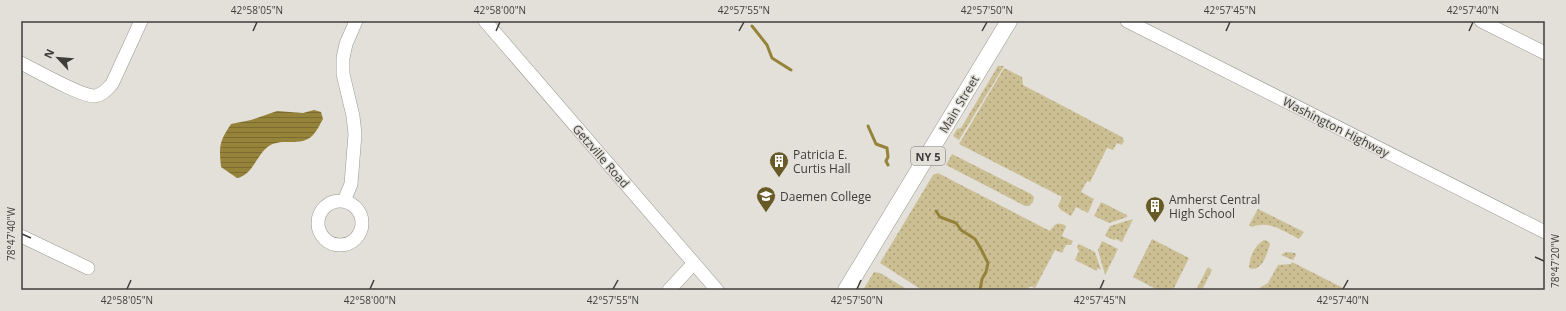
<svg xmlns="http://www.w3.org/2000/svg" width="1566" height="311" viewBox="0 0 1566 311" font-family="'Open Sans',sans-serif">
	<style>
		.grass { fill: url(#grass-dots) }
		.water { fill: url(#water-rules) }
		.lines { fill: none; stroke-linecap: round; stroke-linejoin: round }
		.stream { stroke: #96833a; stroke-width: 3 }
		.minor-casing { stroke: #989790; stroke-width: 14 }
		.major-casing { stroke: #989790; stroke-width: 17 }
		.minor { stroke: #fff; stroke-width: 13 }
		.major { stroke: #fff; stroke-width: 16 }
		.ticks { fill: none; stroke: #3e3d3a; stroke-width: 1.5 }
		.labels { text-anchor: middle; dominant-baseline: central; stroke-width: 3; stroke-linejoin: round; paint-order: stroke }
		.shield { fill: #e2e0d9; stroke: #6f6e6a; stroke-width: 1 }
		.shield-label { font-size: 11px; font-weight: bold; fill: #3e3d3a }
		.street-label { font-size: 12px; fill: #3e3d3a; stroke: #e2e0d9 }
		.poi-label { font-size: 12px; fill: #3e3d3a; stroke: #e2e0d9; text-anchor: start }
		.neatline { fill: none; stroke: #3e3d3a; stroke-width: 1.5 }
		.ticks-label { font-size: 10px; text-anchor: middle; fill: #3e3d3a }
	</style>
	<defs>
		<pattern id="grass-dots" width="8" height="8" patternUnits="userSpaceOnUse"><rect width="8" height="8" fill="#ccbf94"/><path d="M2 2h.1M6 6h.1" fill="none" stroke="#a79c7a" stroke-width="1.8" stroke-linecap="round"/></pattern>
		<pattern id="water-rules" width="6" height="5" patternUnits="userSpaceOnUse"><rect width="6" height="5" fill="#96833a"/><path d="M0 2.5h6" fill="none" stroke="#7c6c32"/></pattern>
	</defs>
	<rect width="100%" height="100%" fill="#e2e0d9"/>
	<path class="grass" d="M998,66h6l-45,74 -6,-4 4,-7 4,-1z
		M1004,68l18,9 1,8 99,52 2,4 -2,4 -5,-2 -4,7 -6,-2 -17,34 -3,-1 -6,11 13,7 -6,14 -12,-6 -5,9 -10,-6 -3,-4 4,-9 -103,-53z
		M952,154l79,40 3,3 -1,5 -4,4h-4l-79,-41z
		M938,173l112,58c5,-7 7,-10 16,-5l-4,10 11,5 -2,4h-5l-4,8 -7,-3 -20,38 -5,-2 -3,4h-105l-42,-27 53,-88z
		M1101,202l26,13v2l-18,6 -15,-7z
		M1258,209l46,23 -5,7c-16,-8 -30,-19 -47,-12l-3,-2z
		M1133,219l-11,23 -6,-3 -2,1 -9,-4 5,-10z
		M1152,239l37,19 -16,32h-15l-25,-13z
		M1264,240l4,1 2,3c-3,10 -8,29 -21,24 1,-12 5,-22 15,-28z
		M1102,241l16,8 -13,26 -7,-25z
		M1079,244l16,8 6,18 -4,-2v3l-22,-11 4,-9 -2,-4z
		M1286,252l9,1 1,2 -3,5 -12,-5z
		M1292,262l55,28h-91l12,-7 10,-18 13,-1z
		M1208,267l4,3 -10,20h-6z
		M874,272l6,1 28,17h-45z"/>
	<path class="water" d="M314,110l7,2 2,7c-3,5 -6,12 -10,16 -12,13 -31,2 -44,11 -13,9 -16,29 -32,32l-16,-11c-2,-21 -2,-25 10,-43l20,-4 26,-9 26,2z"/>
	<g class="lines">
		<path class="stream" d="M752,26l15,19 5,13 19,12
			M868,126l8,18 11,4 1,9 -2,4 2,4
			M936,211l4,6 16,6 5,7 14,9 7,12 6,12 -2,9 -4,7 -2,11"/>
		<defs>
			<path id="minor" d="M485,21l232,269
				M1127,21l418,211
				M1481,21l64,32
				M21,63c14,7 61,34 74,33 8,-1 12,-7 17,-12l29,-63
				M318 223a22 22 0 1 1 44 0a22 22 0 1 1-44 0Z
				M344,201l7,-17 4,-50 -2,-18 -10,-42v-16l3,-14 10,-23
				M21,236l67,32
				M669,290l25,-27"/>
			<path id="major" d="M846,290l163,-269"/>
		</defs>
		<use href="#minor" class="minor-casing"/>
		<use href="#major" class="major-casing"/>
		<use href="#minor" class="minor"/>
		<use href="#major" class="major"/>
	</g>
	<path class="ticks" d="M253,31l4,-9M496,31l4,-9M739,31l5,-9M982,31l5,-9M1226,31l4,-9M1469,31l4,-9M22,234l9,4M1535,257l9,4M127,289l4,-9M370,289l4,-9M613,289l5,-9M857,289l4,-9M1100,289l4,-9M1343,289l5,-9"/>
	<defs>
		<symbol id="building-pin" viewBox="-11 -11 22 30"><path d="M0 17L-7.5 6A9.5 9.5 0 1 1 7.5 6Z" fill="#685a27" stroke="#e2e0d9"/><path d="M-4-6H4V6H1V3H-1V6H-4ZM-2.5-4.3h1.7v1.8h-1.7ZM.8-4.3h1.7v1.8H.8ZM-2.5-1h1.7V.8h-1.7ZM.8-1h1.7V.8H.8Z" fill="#fff"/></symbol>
		<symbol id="university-pin" viewBox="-11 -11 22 30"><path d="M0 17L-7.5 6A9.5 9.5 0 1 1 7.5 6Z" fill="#685a27" stroke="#e2e0d9"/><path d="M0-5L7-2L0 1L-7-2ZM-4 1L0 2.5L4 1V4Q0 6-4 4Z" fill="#fff"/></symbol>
	</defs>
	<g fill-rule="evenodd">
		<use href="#building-pin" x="768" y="150" width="22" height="30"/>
		<use href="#university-pin" x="755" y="185" width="22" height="30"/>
		<use href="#building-pin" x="1144" y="195" width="22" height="30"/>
	</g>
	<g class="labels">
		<rect class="shield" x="911" y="147" width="34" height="18" rx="3"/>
		<g class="shield-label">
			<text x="928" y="156">NY 5</text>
		</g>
		<g class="street-label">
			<text transform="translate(959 104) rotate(-59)">Main Street</text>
			<text transform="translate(1336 127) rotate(27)">Washington Highway</text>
			<text transform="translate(601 156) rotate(49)">Getzville Road</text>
		</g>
		<g class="poi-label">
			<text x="793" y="154">Patricia E.<tspan x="793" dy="14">Curtis Hall</tspan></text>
			<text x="780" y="196">Daemen College</text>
			<text x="1169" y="199">Amherst Central<tspan x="1169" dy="14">High School</tspan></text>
		</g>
	</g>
	<rect width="1566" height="311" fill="none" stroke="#e2e0d9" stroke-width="44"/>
	<g transform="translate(58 58) rotate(296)" stroke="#e2e0d9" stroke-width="3" paint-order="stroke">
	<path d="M0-3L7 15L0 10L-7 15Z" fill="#3e3d3a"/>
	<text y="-6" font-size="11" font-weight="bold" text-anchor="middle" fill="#3e3d3a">N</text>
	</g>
	<rect x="22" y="22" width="1522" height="267" class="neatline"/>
	<g class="ticks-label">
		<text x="257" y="14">42°58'05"N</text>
		<text x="500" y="14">42°58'00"N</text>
		<text x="744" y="14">42°57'55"N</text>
		<text x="987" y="14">42°57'50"N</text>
		<text x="1230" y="14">42°57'45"N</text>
		<text x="1473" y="14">42°57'40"N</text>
		<text transform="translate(11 234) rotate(-90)" y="4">78°47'40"W</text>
		<text transform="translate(1555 261) rotate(-90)" y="4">78°47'20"W</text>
		<text x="127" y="304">42°58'05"N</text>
		<text x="370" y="304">42°58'00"N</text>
		<text x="613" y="304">42°57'55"N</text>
		<text x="857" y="304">42°57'50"N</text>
		<text x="1100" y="304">42°57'45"N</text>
		<text x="1343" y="304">42°57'40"N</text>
	</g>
</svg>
